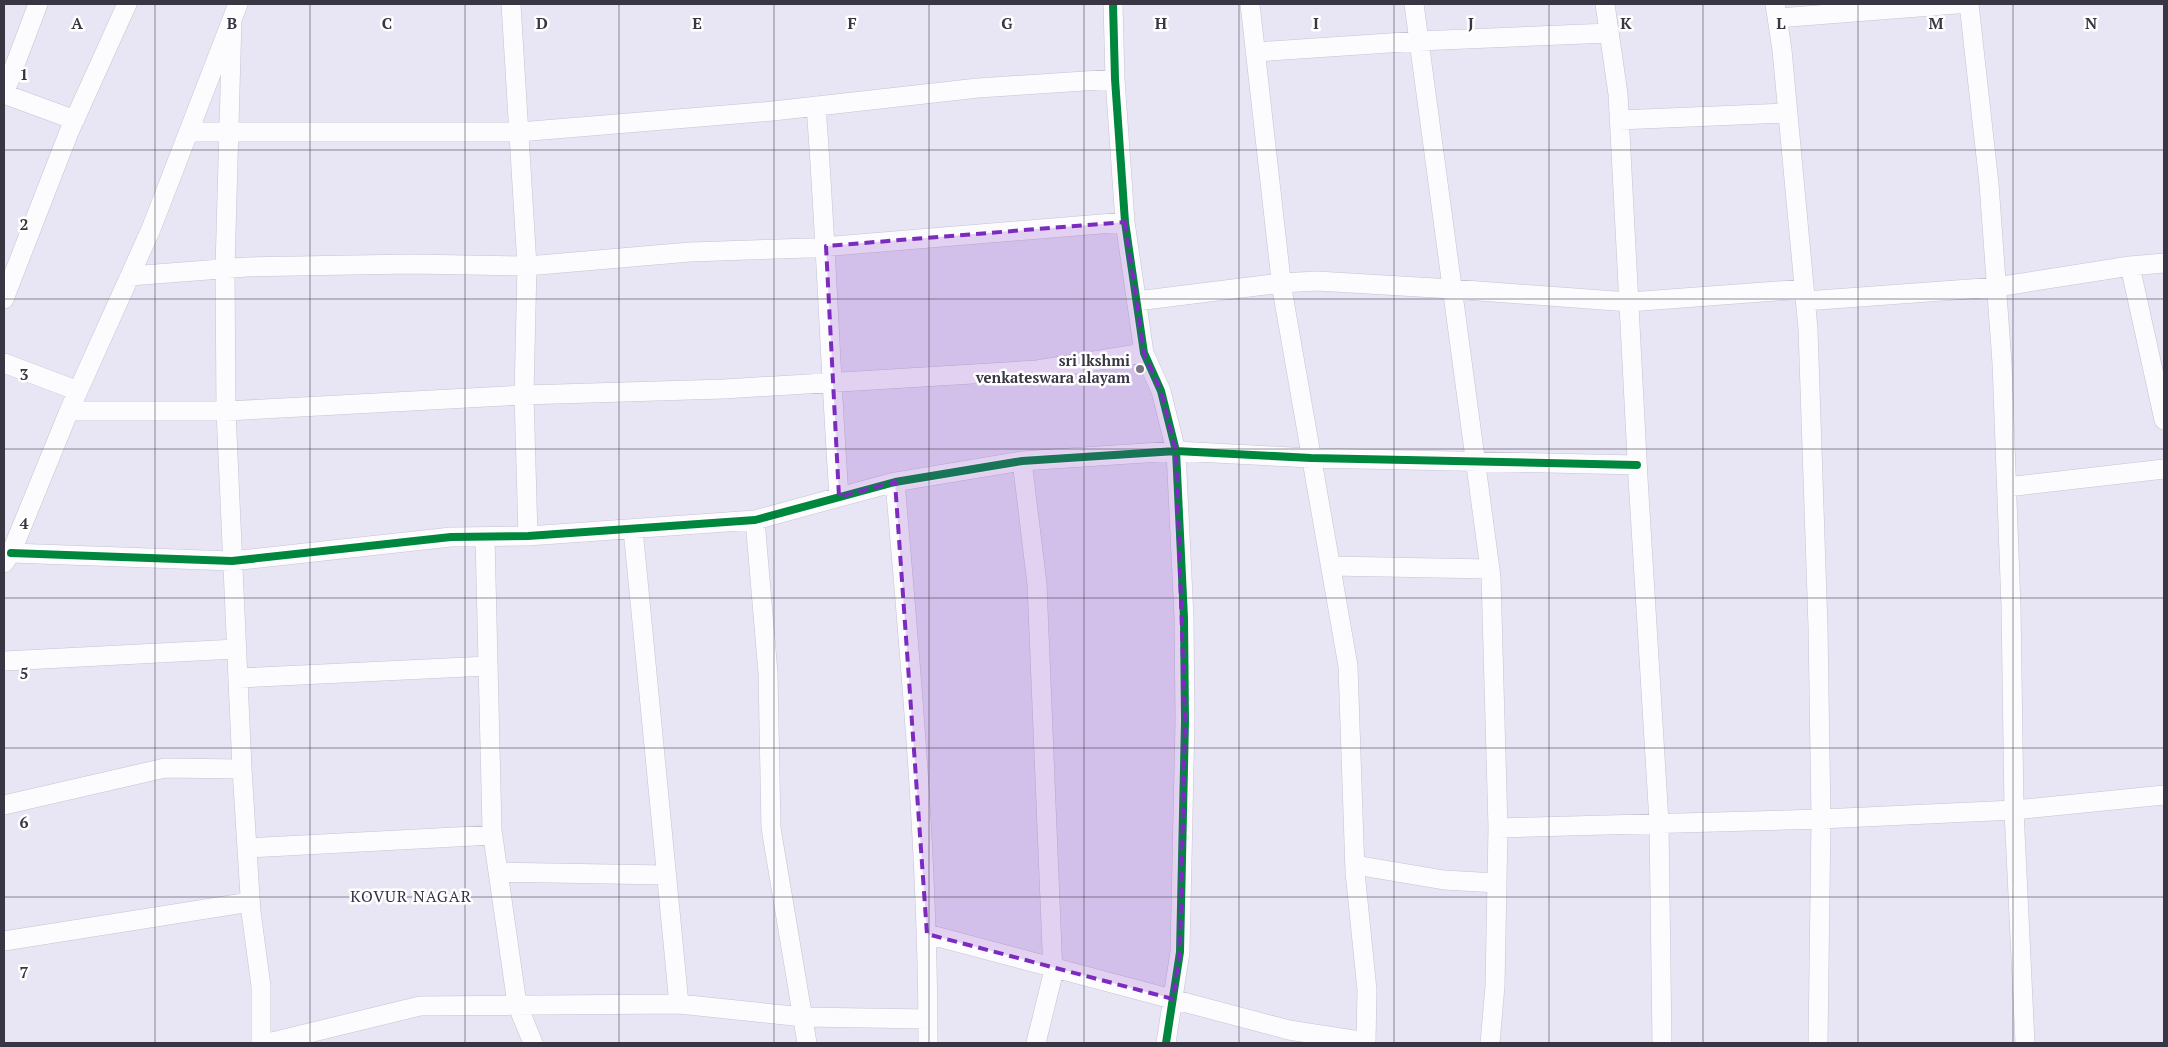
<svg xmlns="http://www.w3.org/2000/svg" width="2168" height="1047" viewBox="0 0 2168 1047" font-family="'PT Serif',serif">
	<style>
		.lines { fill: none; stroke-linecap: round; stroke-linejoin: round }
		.street-casing { stroke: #c6c3d1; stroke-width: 20 }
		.street { stroke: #fcfbfe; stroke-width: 19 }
		.cycleway-casing { stroke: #fff; stroke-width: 11 }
		.cycleway { stroke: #00873e; stroke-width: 8 }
		.marked { fill: #7b2cbf; fill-opacity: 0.2; stroke: #7b2cbf; stroke-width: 4; stroke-dasharray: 10 6; stroke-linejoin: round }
		.grid { fill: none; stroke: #393644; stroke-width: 1; stroke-opacity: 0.55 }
		.poi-dot { fill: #767382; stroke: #fff; stroke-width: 2 }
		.labels { text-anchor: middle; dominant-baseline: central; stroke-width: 5; stroke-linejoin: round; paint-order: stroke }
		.poi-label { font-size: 15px; font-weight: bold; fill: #393644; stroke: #fff; text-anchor: end }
		.neighbourhood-label { font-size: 16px; letter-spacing: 1px; fill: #38314c; stroke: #fff }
		.grid-label { font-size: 16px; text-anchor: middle; font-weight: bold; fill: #393644; stroke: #fff; stroke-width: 5; stroke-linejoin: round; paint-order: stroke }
	</style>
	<rect width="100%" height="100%" fill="#e8e5f5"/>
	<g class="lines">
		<defs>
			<path id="street" d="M511,4l16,262 -3,129 4,141
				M1113,4l2,75 10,143 19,131 17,38 15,60 8,167 1,103 -5,231 -14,91
				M1250,4l32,285 66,377 7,206 12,118 -1,53
				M1414,4l77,573 7,251 -3,158 -5,57
				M1605,4l13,90 20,384 21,344 3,221
				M1775,4l7,46 26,279 10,298 3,192 -3,224
				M1969,4l20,180 13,179 9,244 3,203 11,233
				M1777,18l180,-14
				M232,19l-7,249 1,143 16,358 9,143 10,74v57
				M1255,52l164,-11 190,-8
				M4,94l34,-90
				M4,94l71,26
				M816,106c10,130 14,261 23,391
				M1619,120l169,-7
				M188,132h331l254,-21 205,-23 137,-9
				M2130,266l34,-3
				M130,276l117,-9 163,-3 117,2 163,-14 120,-4 315,-26
				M4,299l65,-167 58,-128
				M1137,301l144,-18 36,-2 135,8 177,13 175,-13
				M1805,301l192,-14 133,-21 34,154
				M4,363l74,28
				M69,411h157l298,-16 200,-6 313,-19 107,-17
				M1022,461l15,123 16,390 -17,69
				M895,482c16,187 33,374 33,561
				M2007,487l157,-18
				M755,520l13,153 3,155 36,215
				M485,537l7,293 25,174 16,39
				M11,553l221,8 219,-24 77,-1 227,-16 140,-38 127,-21 154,-10 135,7 326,7
				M4,563l7,-10 58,-142 82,-182 87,-225
				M1331,566l158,3
				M4,661l232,-12
				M238,678l250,-12
				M4,805l161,-37 77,1
				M1498,828l323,-9 193,-9 150,-15
				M247,848l246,-13
				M1355,865l89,15 53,3
				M499,872l167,3
				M927,934l362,96 77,12
				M4,941l246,-39
				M679,1004l124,13 125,2
				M268,1043l152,-37 259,-2 -46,-475"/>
		</defs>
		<use href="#street" class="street-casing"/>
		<use href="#street" class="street"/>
		<defs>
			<path id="cycleway" d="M1113,4l2,75 10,143 19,131 17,38 15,60 8,167 1,103 -5,231 -14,91
				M11,553l221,8 219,-24 77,-1 227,-16 140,-38 127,-21 154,-10 135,7 326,7"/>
		</defs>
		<use href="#cycleway" class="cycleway-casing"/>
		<use href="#cycleway" class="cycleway"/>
	</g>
	<path class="marked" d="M1125,222l19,131 17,38 15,60 9,270 -5,231 -7,47 -246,-65 -32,-452 -56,15 -13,-251z"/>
	<path class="grid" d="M155,4v1039M310,4v1039M465,4v1039M619,4v1039M774,4v1039M929,4v1039M1084,4v1039M1239,4v1039M1394,4v1039M1549,4v1039M1703,4v1039M1858,4v1039M2013,4v1039M4,150h2160M4,299h2160M4,449h2160M4,598h2160M4,748h2160M4,897h2160"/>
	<circle class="poi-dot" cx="1140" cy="369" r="5"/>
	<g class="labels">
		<g class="poi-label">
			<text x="1130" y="360">sri lkshmi<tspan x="1130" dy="17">venkateswara alayam</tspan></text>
		</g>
		<g class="neighbourhood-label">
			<text x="411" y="896">KOVUR NAGAR</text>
		</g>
	</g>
	<g class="grid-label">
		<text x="77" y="29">A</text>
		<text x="232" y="29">B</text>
		<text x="387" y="29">C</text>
		<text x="542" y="29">D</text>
		<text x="697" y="29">E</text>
		<text x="852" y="29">F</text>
		<text x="1007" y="29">G</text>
		<text x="1161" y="29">H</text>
		<text x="1316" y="29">I</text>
		<text x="1471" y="29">J</text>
		<text x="1626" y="29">K</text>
		<text x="1781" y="29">L</text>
		<text x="1936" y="29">M</text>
		<text x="2091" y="29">N</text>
		<text x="24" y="80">1</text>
		<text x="24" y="230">2</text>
		<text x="24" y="380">3</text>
		<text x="24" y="529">4</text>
		<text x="24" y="679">5</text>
		<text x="24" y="828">6</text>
		<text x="24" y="978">7</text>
	</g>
	<rect width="2168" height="1047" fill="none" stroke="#393644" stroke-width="10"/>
</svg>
